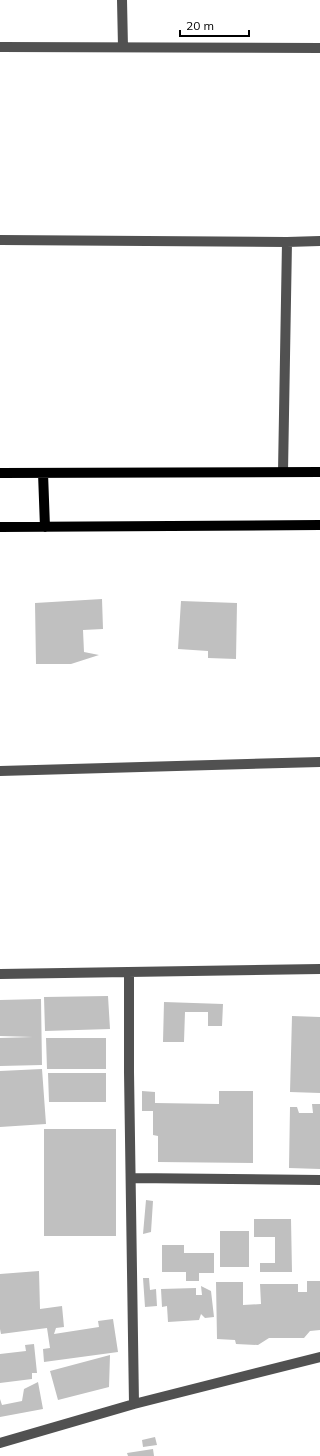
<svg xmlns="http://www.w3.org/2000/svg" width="320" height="1456" viewBox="0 0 320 1456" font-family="Mulish,sans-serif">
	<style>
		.building { fill: #c0c0c0 }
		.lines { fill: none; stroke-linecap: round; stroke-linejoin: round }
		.minor { stroke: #515151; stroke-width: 10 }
		.major { stroke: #000; stroke-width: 10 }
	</style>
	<rect width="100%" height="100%" fill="#fff"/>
	<path class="building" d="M102,599l1,30 -20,1 1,22 15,3 -28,9h-35l-1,-61z
		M181,601l56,2 -1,56 -28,-1v-7l-30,-2z
		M108,996l2,33 -65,2 -1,-34z
		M41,999l1,66 -42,1v-28l33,-1 -33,-1v-36z
		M164,1002l59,2 -1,22h-14v-14h-23l-1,30h-21z
		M292,1016l28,1v76l-30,-1z
		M46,1038h60v31h-59z
		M42,1069l4,55 -46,3v-56z
		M48,1073h58v29h-57z
		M142,1091l13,1v11l64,1v-13h34v72l-95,-1v-26l-5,-1v-24h-11z
		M312,1104h8v65l-31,-1 1,-61h7l2,6h14z
		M44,1129h72v107h-72z
		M146,1200l7,1 -2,31 -8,2z
		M254,1219h37l1,53h-32v-9h15v-26h-21z
		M220,1231h29v36h-29z
		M162,1245h22v8h30v20h-15v8h-13v-9h-24z
		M39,1271l1,38 22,-3 2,21 -8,1 -2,6 45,-7 -1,-6 15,-2 5,33 -74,10 -1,-13 7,-1 -3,-20 -46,6 -1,-5v-55z
		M143,1278h6l1,12 6,-1 1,17 -12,1z
		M307,1281h13v49l-10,1 -6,7h-35l-11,7 -22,-1 -1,-4 -18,-1 -1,-57h27v23l18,-1 -1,-20h38v8h9z
		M201,1286l10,5 3,26 -9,1 -4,-4 -2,6 -31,2 -1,-16 -5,1 -1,-18 35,-1v7h6z
		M34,1344l3,29h-5v6l-32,4v-29l26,-3 -1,-6z
		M110,1355l-1,32 -51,13 -8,-29z
		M38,1382l5,27 -43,8v-18l2,6 20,-4 2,-12z
		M155,1437l2,8 -14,2 -1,-7z
		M153,1449l1,7h-26l-1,-3z"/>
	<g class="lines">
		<path class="minor" d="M122,0l1,47
			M0,47l320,1
			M0,240l287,2 33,-1
			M283,472l4,-230
			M0,771l320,-9
			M129,972v100l5,332
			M0,974l320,-5
			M131,1178l189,2
			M0,1443l134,-39 186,-47"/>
		<path class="major" d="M0,473l320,-1
			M43,473l2,54
			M0,527l320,-2"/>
	</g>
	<path d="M180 30v6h69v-6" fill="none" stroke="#000000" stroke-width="2"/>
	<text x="186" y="30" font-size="12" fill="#000000" stroke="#ffffff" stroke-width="3" paint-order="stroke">20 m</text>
</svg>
